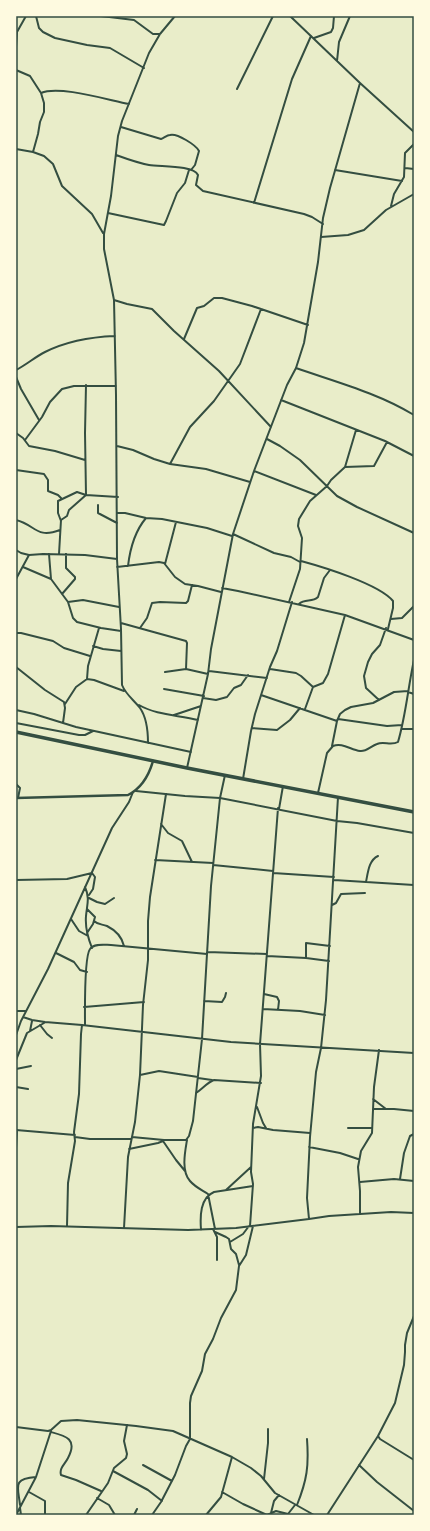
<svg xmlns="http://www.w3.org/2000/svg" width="430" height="1531" viewBox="0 0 430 1531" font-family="Jost,sans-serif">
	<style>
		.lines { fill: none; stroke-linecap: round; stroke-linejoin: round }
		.minor { stroke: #344e41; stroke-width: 2 }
		.tertiary { stroke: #344e41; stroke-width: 2.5 }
		.trunk { stroke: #344e41; stroke-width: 3.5 }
		.neatline { fill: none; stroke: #344e41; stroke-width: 1.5 }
	</style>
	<rect width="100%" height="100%" fill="#e9edc9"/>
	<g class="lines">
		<path class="minor" d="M36,16l3,12 4,4 12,6 32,7 23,3 34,20
			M101,16l33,4 19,14h7
			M290,16l70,67 54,49
			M314,38l17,-6 2,-4 1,-12
			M16,47l1,-15 9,-16
			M337,61l2,-19 11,-26
			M16,70l14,6 11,17 3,10v9l-4,10 -2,12 -5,18
			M237,89l36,-73
			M41,93c18,-8 67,7 88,11
			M121,127l40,12c3,-1 6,-4 9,-4 7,-2 26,10 29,16l-4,14 -4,5
			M16,149l17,3 11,4 9,8 9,22 30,28 11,19
			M116,155c11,4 22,8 33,10 11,2 44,0 49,10l-2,10 7,6 101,23 8,3 11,7
			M405,168l9,1
			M335,170l67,11
			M254,203l38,-124 19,-43
			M391,206l3,-12 10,-17 1,-24 9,-9
			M108,213l56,12 2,-4 11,-28 8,-10 4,-13
			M321,237l27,-2 16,-5 22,-20 28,-16
			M114,300l13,4 25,5 22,22 45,40 52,56
			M184,339l13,-31 7,-2 10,-8h8l30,8 56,19
			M296,368c40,14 82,25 118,47
			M16,370c10,-5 19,-13 29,-18 22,-11 45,-15 70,-16
			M16,377l5,12 18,31
			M281,400l104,41 29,15
			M16,433l7,5 6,8 26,5 30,9
			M267,439l13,7 20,14 37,36 20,11 57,26
			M25,440l17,-23 8,-15 12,-13 12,-3h42
			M117,446l16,4 21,9 16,5 36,5 44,13
			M170,464l20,-37 24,-26 26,-37 21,-55
			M345,467l29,-1 13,-24
			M16,470l28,4 4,6v11l10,4 3,3
			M254,471l62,24
			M98,505v8l19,10
			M117,513h8l21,5 16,1 45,9 25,8
			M16,520c20,5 20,19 44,10
			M61,521l-3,-8v-12l19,-9 9,3 32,2
			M233,534l41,19 17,4 9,5
			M16,550l5,3 8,2 14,-1 42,1 32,4
			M49,554l2,25 17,23 5,16 4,4 24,6 20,3
			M59,554l2,-34 6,-4 2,-6 17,-15 -1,-62 1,-48
			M301,561c22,6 78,23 92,40v7l-5,21
			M165,564l11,-42
			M128,566c2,-17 7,-35 18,-48
			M23,567l28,12
			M117,567l42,-5 5,1 11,14 10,7 13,2 23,6
			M16,579l13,-24
			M222,588l16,3 107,24 69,25
			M62,594l13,-15v-2l-9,-9v-14
			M68,602l15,-2 36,7
			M289,602l11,-33 2,-31 -4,-12 1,-7 11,-18 17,-15 4,-6 14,-13 11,-37
			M299,604c6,-6 13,-1 19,-7l6,-19 6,-8
			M391,619l11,-1 12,-12
			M121,623l65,18 1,2 -1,26
			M140,628l7,-10 5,-15 8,-1 26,1 2,-2 4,-16
			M16,633h5l32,8 11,7 26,8
			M93,646l10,3 18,2
			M16,667l29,23 19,12 1,6 -2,15
			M270,669l26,4 5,3 12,11
			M209,671l58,7
			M165,672l21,-3 22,5
			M87,679l1,-13 11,-38
			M164,689l40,7
			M408,692l6,2
			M261,695l76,26
			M203,698l13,2 11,-3 7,-9 7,-3 7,-10
			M379,700l-13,-12 -2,-12 4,-14 4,-8 8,-9 6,-17
			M65,704l11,-17 11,-8 7,1 30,11
			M139,705c17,10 39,10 59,15
			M305,709l8,-22 10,-4 5,-9 17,-59
			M16,710l18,4 42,13 115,25
			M174,715l27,-9
			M338,719l49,7 15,-1
			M16,723l63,12h6l8,-4
			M252,728l25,2 13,-10 10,-12
			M402,729h12
			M148,743c0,-12 -1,-25 -8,-35 -6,-8 -14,-13 -18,-23l-1,-56 -4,-70 -1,-164 -2,-95 -10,-51v-15l7,-38 7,-60 4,-15 27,-68 11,-19 15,-18
			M332,746l5,-25 3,-7 5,-4 6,-3 22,-4 21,-11 14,-1
			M187,768l21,-94 3,-25 22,-115 21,-63 33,-86 9,-17 8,-25 14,-81 5,-44 7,-30 30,-105
			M243,779l8,-48 4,-17 15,-47 7,-16 15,-49
			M16,784l4,4 -2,10
			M136,791l49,5 35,2 117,23 20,2 57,10
			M318,793l9,-40 6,-7c9,-4 18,4 27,5 6,1 11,-5 17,-7 7,-3 14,2 21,-2 8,-27 10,-55 16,-82
			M279,809l4,-23
			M161,824l7,9 14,8 10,21
			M155,860l58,3
			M213,865l60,6
			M273,873l61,4
			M16,880l51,-1 25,-6
			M334,880l80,5
			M366,882c2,-10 3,-22 12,-26
			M85,887c5,11 2,18 1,29 -1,11 2,22 6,32
			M89,895l4,-6 2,-12 -3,-4
			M89,898l8,4 8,2 9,-6
			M332,905l4,-2 5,-9 24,-1
			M71,919l8,12 9,5
			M94,921c4,4 8,3 13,5 8,4 15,11 17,20
			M87,933l6,-9 2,-7 -8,-8
			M208,952l59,2
			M56,953l18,9 6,8 7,2
			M267,956l39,2 23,3
			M306,958v-15l24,3
			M264,994l13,3 2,4 -1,9
			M204,1001l18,1 3,-5 1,-4
			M84,1007l60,-5
			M263,1009l37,2 25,4
			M16,1011h10
			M23,1017l9,3 13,2 37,3 149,17 183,11
			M40,1025l7,9 5,4
			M85,1025c0,-12 -1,-68 5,-76 4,-6 15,-4 21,-4l96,9
			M30,1031l2,-10
			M16,1035l5,-14 27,-52 64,-141 17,-26 4,-10
			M16,1060l11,-27 17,-10
			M16,1069l15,-3
			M140,1075l19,-4 39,6
			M198,1078l14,2
			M16,1087l12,2
			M196,1093c6,-4 12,-11 18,-13l47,3
			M373,1099l13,10
			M257,1107l6,16 3,5
			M373,1109h21l20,2
			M253,1128l5,-1 15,3 37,3
			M348,1128h24
			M16,1130l59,5
			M75,1137l15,2h41
			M132,1137l32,3h22l3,-4 4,-15 9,-82 9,-153 9,-88 5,-23
			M187,1140c-2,12 -6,31 3,41 5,6 12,9 18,13l7,35
			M163,1141l13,19 9,11
			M309,1147l31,6 18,6
			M16,1148l1,-18
			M129,1149l29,-6 5,-2
			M400,1179l4,-26 6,-17 4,-2
			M360,1182l34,-3 20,2
			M226,1190l25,-23
			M360,1214v-23l-2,-24 3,-16 11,-18 2,-46 5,-37
			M309,1219l-2,-21 3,-61 6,-65 5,-24 5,-48 12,-203
			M67,1226l1,-43 7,-42 -1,-9 5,-38 2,-60 1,-9
			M250,1226l3,-42 -2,-12 2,-48 8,-48 -1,-32 18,-236
			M16,1227l35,-1 137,4 48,-2 73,-9 20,-3 62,-4 23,1
			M124,1228l4,-71 7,-35 5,-47 3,-70 5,-45v-39l2,-24 16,-103
			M213,1229l4,8v23
			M201,1230c-1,-14 -1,-32 13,-38l39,-6
			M215,1232l11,5 3,2 2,10 5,5 3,11
			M230,1242l13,-8 6,-8
			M16,1427l32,4 3,-1 10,-9 16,-1 59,6 37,5 59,26 19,11 10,8 14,17 39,22
			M51,1432c15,4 27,7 17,26 -3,6 -9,10 -7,17l15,5 25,11
			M378,1436l2,3 34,21
			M143,1465l29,16
			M359,1465l18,17 37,29
			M113,1471l35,19 14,11
			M264,1479l4,-36v-14
			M29,1492l16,9v14
			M222,1492l21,12 24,11 9,-4 12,3 7,-9
			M97,1498l12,7 6,10
			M20,1505c-2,-19 -8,-26 16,-28
			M297,1505c10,-25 12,-39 10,-66
			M20,1508l1,7
			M271,1513l3,-12 5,-6
			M16,1515l20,-38 15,-46
			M86,1515l22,-32 6,-15 12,-10 1,-4 -3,-13 3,-16
			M134,1515l3,-6
			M152,1515l9,-13 14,-27 11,-29 4,-7v-36l1,-7 11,-25 3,-17 8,-15 8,-21 15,-28 3,-24 7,-11 7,-29
			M206,1515l15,-18 11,-40
			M327,1515l51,-79 17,-33 9,-38 1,-13v-7l2,-12 7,-17"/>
		<path class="tertiary" d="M16,798l112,-3c14,-7 21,-20 25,-34"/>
		<path class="trunk" d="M16,732l171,36 227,44"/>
	</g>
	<rect width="430" height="1531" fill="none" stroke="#fefae0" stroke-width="34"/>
	<rect x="17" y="17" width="396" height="1497" class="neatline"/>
</svg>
